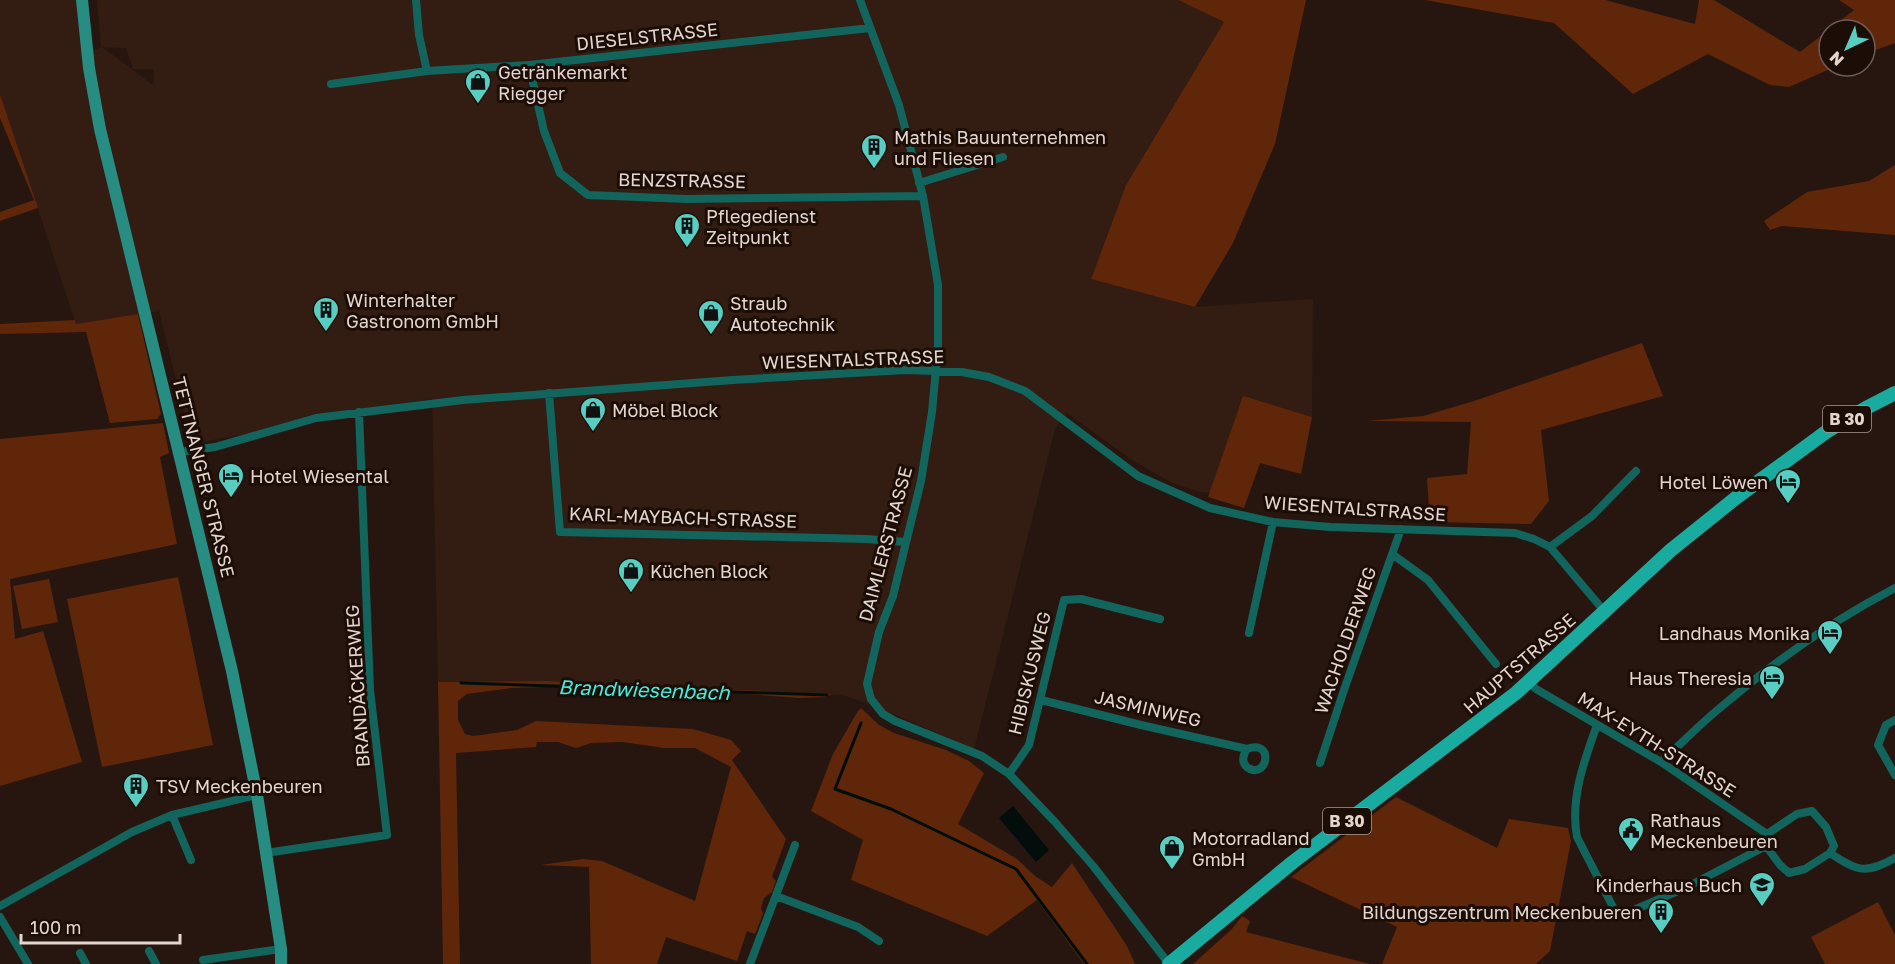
<svg xmlns="http://www.w3.org/2000/svg" width="1895" height="964" viewBox="0 0 1895 964" font-family="'Golos Text',sans-serif">
	<style>
		.built { fill: #331c12; fill-rule: evenodd }
		.green { fill: #5f260a }
		.water { fill: #020d0c }
		.lines { fill: none; stroke-linecap: round; stroke-linejoin: round }
		.stream { stroke: #020d0c; stroke-width: 3 }
		.minor { stroke: #12655d; stroke-width: 8 }
		.secondary { stroke: #278c82; stroke-width: 12 }
		.primary { stroke: #19ab9f; stroke-width: 14 }
		.labels { text-anchor: middle; dominant-baseline: central; stroke-width: 6; stroke-linejoin: round; paint-order: stroke }
		.shield { fill: #1d0d07; stroke: #a89a94; stroke-width: 1.5 }
		.shield-label { font-size: 16px; font-weight: bold; fill: #e3d6d1 }
		.street-label { font-size: 18px; fill: #e3d6d1; stroke: #1d0d07 }
		.poi-label { font-size: 18px; fill: #e3d6d1; stroke: #1d0d07; text-anchor: start }
		.water-label { font-size: 20px; font-style: italic; fill: #43eede; stroke: #1d0d07 }
	</style>
	<rect width="100%" height="100%" fill="#27160f"/>
	<path class="built" d="M0,0h77l7,55 17,-8 -4,-47h1081l46,22 -98,163 -35,94 104,28 118,-8 -1,118 -69,-20 -33,96 -10,-1 -28,-9 -43,-25 -62,-45 -12,16 -81,320 -101,-44 -30,-10 -295,-14 -110,1 -6,-283 -240,45 -33,-133 -83,13 -76,-230zM102,47l24,1 7,21h21l-1,16z"/>
	<path class="green" d="M1178,0h128l-31,144 -42,99 -38,64 -104,-28 35,-94 98,-163z
		M1425,0h180l90,24 4,-24h15l86,52 54,-42 -15,-10h56v43l-30,11v-24h-36v36h8l-48,21 -19,-2 -62,-31 -75,40 -79,-71z
		M0,94l38,114 -38,13v-9l34,-12 -34,-82z
		M1895,165v70l-113,-9 -12,4 -6,-9 43,-29 62,-11z
		M138,314l23,100 -4,5 -47,4 -24,-91 -86,2v-10l75,-4 1,4z
		M1642,343l21,53 -122,34 8,71 -18,23 -101,-2 -3,-44 40,-4 4,-52 -104,-1 56,-5 51,-15z
		M1243,396l69,21 -11,57 -41,-11 -16,45 -36,-11z
		M163,423l6,30 -9,4 17,87 -167,35 5,60 28,-8 39,131 -82,24v-347z
		M178,577l35,168 -111,22 -35,-168z
		M49,579l9,43 -36,7 -9,-43z
		M548,681l284,13 -6,3 -27,1 -116,-9 -102,-3 -70,2 -44,6 -9,7v19l7,14 8,2 44,-6 19,-9 157,8 38,11 10,11 -9,9 54,79 -14,38 4,4 -4,11 -8,6 -3,10 2,6 -8,20 -8,-3 -10,30 -71,-24 -9,27h-66l-2,-97 -48,-2 42,-6 19,2 93,40 36,-134 -36,-19h-31l-41,-6 -32,1 -15,5 -18,-6h-21l-1,5 -80,6 4,211h-17l-5,-282z
		M861,708l18,17 15,8 52,17 23,11 15,12 -26,51 59,35 18,17 17,11 20,-24 55,83 8,18h-51l-47,-64 -50,36 -136,-56 12,-40 -52,-29 22,-57 25,-43z
		M1396,797l101,51 12,-29 59,9 3,13 -21,110 -14,13h-154l15,-37 -106,-50z
		M1878,902l17,33v29h-70l-14,-27z
		M1242,916l8,5 -4,11 124,32h-177l39,-35z"/>
	<path class="water" d="M1013,806l36,44 -13,12 -37,-44z"/>
	<g class="lines">
		<path class="stream" d="M461,683l366,12
			M861,723l-26,66 56,20 125,60 71,95"/>
		<path class="minor" d="M416,0l3,35 8,36 102,-6 341,-37
			M860,0l39,105 24,91 15,89v61l-6,66 -11,69 -28,115 -14,36 -12,52 4,15 12,15 12,7 87,35 27,18 46,48 39,45 75,97
			M529,65l15,66 16,42 28,22 99,4 236,-3
			M331,84l96,-13
			M919,183l84,-26
			M549,393l11,139 306,7 39,3
			M179,452l36,-5 101,-29 147,-18 270,-20 172,-10 57,2 27,5 36,14 113,85 72,32 63,14 57,5 185,6 19,6 16,8 55,65
			M1550,547l42,-31 44,-45
			M1392,554l36,26 68,84
			M1249,633l24,-111
			M1529,682l7,7 125,73 106,72
			M1041,700l100,25 106,24c27,-10 21,28 3,20 -9,-4 -8,-13 -3,-20
			M1895,720l-9,5 -8,20 17,30
			M1597,725c-13,36 -27,74 -20,112l37,72 13,4 60,-26 79,-41
			M1661,762c20,-18 39,-38 60,-55 52,-44 114,-88 174,-119
			M1320,763l25,-76 56,-158
			M1009,774l20,-29 35,-145 17,-1 79,20
			M172,815l19,45
			M1767,834l30,-20 15,-3 14,16 8,19 -4,7
			M1766,841v5l14,19 9,8 16,-4 25,-16c28,19 36,21 65,5
			M266,853l121,-18 -17,-145 -11,-278
			M776,896l82,31 21,14
			M0,906l132,-74 40,-17 85,-20
			M0,917l28,47
			M149,951l7,13
			M80,953l6,11
			M203,960l78,-11
			M750,964l45,-119"/>
		<path class="secondary" d="M82,0l7,68 11,61 132,542 25,124 24,154v15"/>
		<path class="primary" d="M1169,964l124,-102 223,-169 155,-143 66,-53 89,-65 40,-24 29,-15"/>
	</g>
	<defs>
		<symbol id="shop-pin" viewBox="-11 -11 22 30"><path d="M0 17L-7.5 6A9.5 9.5 0 1 1 7.5 6Z" fill="#57cec1" stroke="#1d0d07"/><path d="M-5-2.5h2.3a2.7 3.5 0 0 1 5.4 0H5L5.5 6h-11ZM-1.5-2.5h3a1.5 2.3 0 0 0-3 0Z" fill="#111"/></symbol>
		<symbol id="building-pin" viewBox="-11 -11 22 30"><path d="M0 17L-7.5 6A9.5 9.5 0 1 1 7.5 6Z" fill="#57cec1" stroke="#1d0d07"/><path d="M-4-6H4V6H1V3H-1V6H-4ZM-2.5-4.3h1.7v1.8h-1.7ZM.8-4.3h1.7v1.8H.8ZM-2.5-1h1.7V.8h-1.7ZM.8-1h1.7V.8H.8Z" fill="#111"/></symbol>
		<symbol id="hotel-pin" viewBox="-11 -11 22 30"><path d="M0 17L-7.5 6A9.5 9.5 0 1 1 7.5 6Z" fill="#57cec1" stroke="#1d0d07"/><path d="M-6-4.5h1.5V1H6V5H4.5V3h-9V5H-6ZM-4 0a1.8 1.8 0 1 1 3.6 0ZM.5 0V-2.5h3Q6-2.5 6 0Z" fill="#111"/></symbol>
		<symbol id="civic-pin" viewBox="-11 -11 22 30"><path d="M0 17L-7.5 6A9.5 9.5 0 1 1 7.5 6Z" fill="#57cec1" stroke="#1d0d07"/><path d="M-.6-6.5H3V-4.5H.6V-3L4-1V1h2V6H-6V1h2V-1L-.6-3ZM-1.2 2.5V6h2.4V2.5Z" fill="#111"/></symbol>
		<symbol id="school-pin" viewBox="-11 -11 22 30"><path d="M0 17L-7.5 6A9.5 9.5 0 1 1 7.5 6Z" fill="#57cec1" stroke="#1d0d07"/><path d="M0-5L7-2L0 1L-7-2ZM-4 1L0 2.5L4 1V4Q0 6-4 4Z" fill="#111"/></symbol>
	</defs>
	<g fill-rule="evenodd">
		<use href="#shop-pin" x="463" y="67" width="30" height="40"/>
		<use href="#building-pin" x="859" y="132" width="30" height="40"/>
		<use href="#building-pin" x="672" y="211" width="30" height="40"/>
		<use href="#building-pin" x="311" y="295" width="30" height="40"/>
		<use href="#shop-pin" x="696" y="298" width="30" height="40"/>
		<use href="#shop-pin" x="578" y="395" width="30" height="40"/>
		<use href="#hotel-pin" x="216" y="461" width="30" height="40"/>
		<use href="#hotel-pin" x="1773" y="467" width="30" height="40"/>
		<use href="#shop-pin" x="616" y="556" width="30" height="40"/>
		<use href="#hotel-pin" x="1815" y="618" width="30" height="40"/>
		<use href="#hotel-pin" x="1757" y="663" width="30" height="40"/>
		<use href="#building-pin" x="121" y="771" width="30" height="40"/>
		<use href="#civic-pin" x="1616" y="815" width="30" height="40"/>
		<use href="#shop-pin" x="1157" y="833" width="30" height="40"/>
		<use href="#school-pin" x="1747" y="870" width="30" height="40"/>
		<use href="#building-pin" x="1646" y="897" width="30" height="40"/>
	</g>
	<g class="labels">
		<g class="shield">
			<rect x="1823" y="406" width="48" height="26" rx="4.5"/>
			<rect x="1323" y="808" width="48" height="26" rx="4.5"/>
		</g>
		<g class="shield-label">
			<text x="1847" y="419">B 30</text>
			<text x="1347" y="821">B 30</text>
		</g>
		<g class="street-label">
			<text transform="translate(647 36) rotate(-6)">DIESELSTRASSE</text>
			<text transform="translate(682 180) rotate(1)">BENZSTRASSE</text>
			<text transform="translate(853 359) rotate(-2)">WIESENTALSTRASSE</text>
			<text transform="translate(204 477) rotate(76)">TETTNANGER STRASSE</text>
			<text transform="translate(1355 508) rotate(4)">WIESENTALSTRASSE</text>
			<text transform="translate(683 517) rotate(2)">KARL-MAYBACH-STRASSE</text>
			<text transform="translate(885 544) rotate(-75)">DAIMLERSTRASSE</text>
			<text transform="translate(1345 640) rotate(-71)">WACHOLDERWEG</text>
			<text transform="translate(1519 663) rotate(-41)">HAUPTSTRASSE</text>
			<text transform="translate(1029 673) rotate(-76)">HIBISKUSWEG</text>
			<text transform="translate(357 686) rotate(-94)">BRANDÄCKERWEG</text>
			<text transform="translate(1148 708) rotate(13)">JASMINWEG</text>
			<text transform="translate(1657 744) rotate(32)">MAX-EYTH-STRASSE</text>
		</g>
		<g class="poi-label">
			<text x="498" y="72">Getränkemarkt<tspan x="498" dy="21">Riegger</tspan></text>
			<text x="894" y="137">Mathis Bauunternehmen<tspan x="894" dy="21">und Fliesen</tspan></text>
			<text x="706" y="216">Pflegedienst<tspan x="706" dy="21">Zeitpunkt</tspan></text>
			<text x="346" y="300">Winterhalter<tspan x="346" dy="21">Gastronom GmbH</tspan></text>
			<text x="730" y="303">Straub<tspan x="730" dy="21">Autotechnik</tspan></text>
			<text x="612" y="410">Möbel Block</text>
			<text x="250" y="476">Hotel Wiesental</text>
			<text x="1768" y="482" text-anchor="end">Hotel Löwen</text>
			<text x="650" y="571">Küchen Block</text>
			<text x="1810" y="633" text-anchor="end">Landhaus Monika</text>
			<text x="1752" y="678" text-anchor="end">Haus Theresia</text>
			<text x="156" y="786">TSV Meckenbeuren</text>
			<text x="1650" y="820">Rathaus<tspan x="1650" dy="21">Meckenbeuren</tspan></text>
			<text x="1192" y="838">Motorradland<tspan x="1192" dy="21">GmbH</tspan></text>
			<text x="1742" y="885" text-anchor="end">Kinderhaus Buch</text>
			<text x="1642" y="912" text-anchor="end">Bildungszentrum Meckenbueren</text>
		</g>
		<g class="water-label">
			<text transform="translate(644 689) rotate(2)">Brandwiesenbach</text>
		</g>
	</g>
	<g transform="translate(1847 48) rotate(224)"><circle r="28" fill="#1d0d07" stroke="#6c5d58" stroke-width="1.5"/>
	<path d="M0-4.5L10 22L0 15L-10 22Z" fill="#57cec1"/>
	<text y="-9" font-size="16" font-weight="bold" text-anchor="middle" fill="#e3d6d1">N</text>
	</g>
	<path d="M21 934v9h159v-9" fill="none" stroke="#e3d6d1" stroke-width="3"/>
	<text x="30" y="934" font-size="18" fill="#e3d6d1" stroke="#1d0d07" stroke-width="4.5" paint-order="stroke">100 m</text>
</svg>
